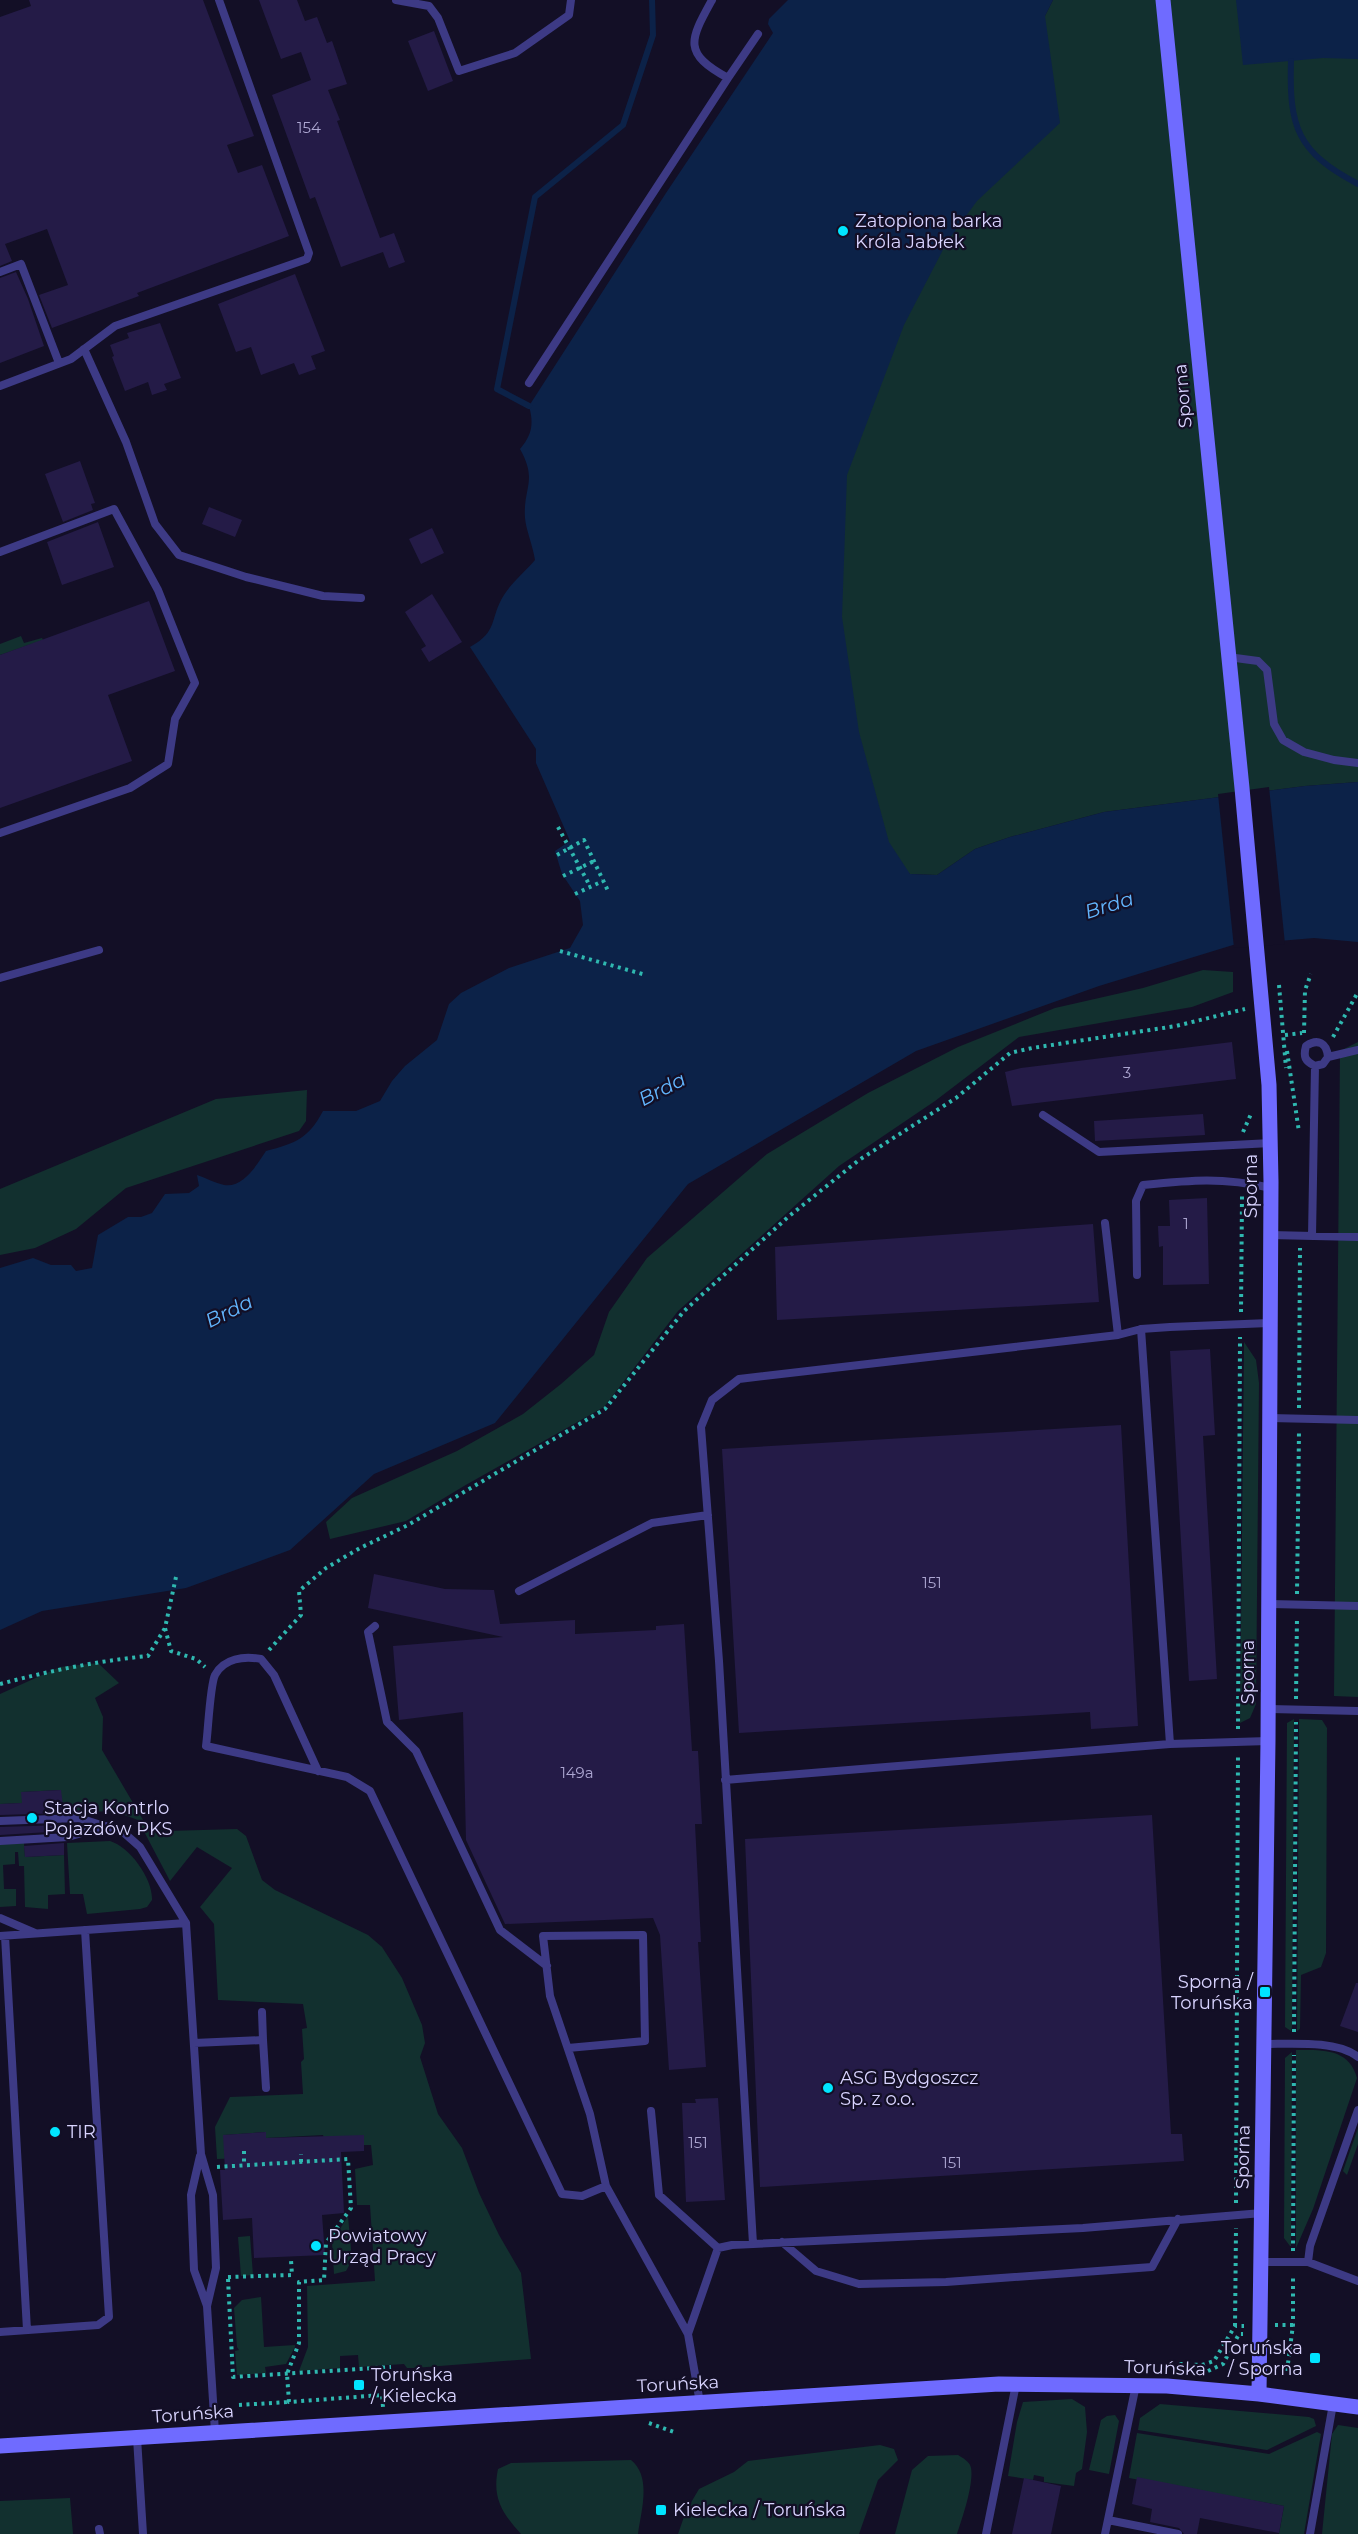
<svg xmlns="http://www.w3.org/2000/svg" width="1358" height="2534" font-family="Montserrat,sans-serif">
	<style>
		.green { fill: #12302f }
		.water { fill: #0c2248 }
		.pier { fill: #130f26 }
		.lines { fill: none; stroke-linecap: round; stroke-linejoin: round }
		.stream { stroke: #0c2248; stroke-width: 6 }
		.building { fill: #241b47 }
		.path { stroke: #2fb8b0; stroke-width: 4; stroke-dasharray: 3 4.5; stroke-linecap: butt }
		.lane { stroke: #3d3a85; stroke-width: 8 }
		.secondary { stroke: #6f6bff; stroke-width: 15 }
		.poi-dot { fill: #00e5ff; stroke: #130f26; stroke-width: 2 }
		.labels { text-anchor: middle; stroke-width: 4.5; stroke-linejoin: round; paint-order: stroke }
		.number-label { font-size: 15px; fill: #aca6d1 }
		.poi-label { font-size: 18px; fill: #d9d4ff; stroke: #130f26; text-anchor: start }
		.street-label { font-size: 18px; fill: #d9d4ff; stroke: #130f26 }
		.water-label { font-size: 20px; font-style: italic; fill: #62b6ff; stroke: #130f26 }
	</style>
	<rect width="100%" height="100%" fill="#130f26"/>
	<path class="green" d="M1053 0H1296L1358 50V782L1305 786 1104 812 1010 837 975 849 937 875 910 874 746 747 791 518Z
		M21 636 24 643 42 638 43 640 0 655V644Z
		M1203 970 1233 972V992L1192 1007 1019 1037 935 1101 839 1166 678 1311 604 1407 464 1486 406 1521 330 1539 326 1522 352 1498 457 1451 523 1414 561 1384 594 1355 609 1312 647 1258 767 1154 868 1093 958 1047 1055 1008 1143 988Z
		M1358 1042V1697L1334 1696 1340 1051Z
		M307 1090 306 1121 299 1131 126 1188 76 1229 35 1248 0 1255V1189L216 1099Z
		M1244 1342 1256 1360 1259 1383 1256 1704 1250 1718 1240 1723Z
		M98 1663 119 1683 95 1698 103 1717 102 1750 146 1825 153 1829 168 1831 237 1829 246 1836 262 1880 275 1890 368 1935 382 1947 402 1978 422 2025 425 2043 420 2057 438 2114 462 2148 479 2193 499 2235 521 2273 531 2359 414 2368H407L404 2364 359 2367 358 2355 340 2356V2368L299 2371 308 2347 307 2286 375 2281 370 2205H357L355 2169 373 2165 371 2145H364V2136L324 2138 323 2135 266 2138V2132L224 2135 241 2158 217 2159 215 2127 230 2097 303 2094 301 2062 304 2059 302 2029 307 2028 303 2004 218 2000 214 1924 200 1907 232 1868 197 1847 170 1881 138 1820 113 1811 64 1813 60 1790 22 1792V1803L0 1804V1694L60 1667Z
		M1294 1719 1292 2027 1291 2031 1285 2027 1287 1723Z
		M1299 1719 1322 1720 1327 1728 1326 1953 1321 1967 1301 1975 1300 2029 1297 2031Z
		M110 1841C130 1847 153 1879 152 1900L147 1907 140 1909 87 1914 83 1894H70L67 1843Z
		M24 1843 25 1857 64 1855 65 1894 48 1895V1909L25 1907 24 1866H19L18 1852H15V1864L3 1865 4 1889H16V1906L0 1907V1844Z
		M1296 2050C1322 2050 1349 2048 1357 2078L1313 2209 1296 2248Z
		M1292 2052 1291 2246H1290L1284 2238 1285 2058Z
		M1358 2128V2144L1347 2175 1343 2171Z
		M348 2216 352 2260 346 2271 334 2274 332 2242Z
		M250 2236 253 2275 241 2276 238 2237Z
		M261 2297 264 2347 295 2345V2347L286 2364 265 2367 266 2373 237 2375 235 2351 239 2350 237 2347 234 2308 242 2300Z
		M1072 2399 1085 2407 1087 2432 1082 2469 1076 2473 1074 2486 1044 2482V2477L1034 2475 1033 2480 1008 2476 1017 2422 1023 2402Z
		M1160 2404 1309 2417 1314 2419 1316 2426 1267 2450 1138 2430 1140 2418Z
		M1115 2415 1119 2421 1109 2474 1089 2470 1101 2420 1107 2416Z
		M1338 2425 1358 2428V2534H1322L1332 2434Z
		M1317 2432 1321 2434 1304 2534H1279L1284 2506 1129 2478 1137 2433 1269 2454Z
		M880 2445 894 2449 898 2460 878 2480 859 2534H678L686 2511 699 2489 734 2472 748 2461Z
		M958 2455C963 2458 970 2462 971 2468 974 2484 962 2519 957 2534H895L912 2470 928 2456Z
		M631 2460C652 2477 641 2511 638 2534H521C502 2513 492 2498 498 2469L511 2463Z
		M70 2498 73 2534H0V2501Z"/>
	<path class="water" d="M788 0H1053L1045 16 1060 123 977 201 947 242 904 325 847 475 842 617 859 732 889 842 910 874 937 875 975 849 1010 837 1104 812 1305 786 1358 782V942L1314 938 1233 945 1099 986 916 1051 688 1184 495 1423 374 1474 290 1550 186 1588 42 1611 0 1630V1268L33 1258 51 1265H71L76 1271 92 1268 98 1235 128 1217H141L152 1213 165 1194 189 1193 199 1186 197 1175C206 1178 215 1183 224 1185 244 1188 257 1164 266 1151 296 1143 308 1139 323 1111H356L380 1101 392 1081 405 1066 437 1040 449 1004 461 993 509 968 570 948 583 925 580 901 562 874 555 851 570 841 536 763V749L470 647C499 631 489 619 504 595 511 583 526 571 535 560 533 546 526 530 525 518 523 487 538 481 520 449 532 435 534 424 529 406L666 193 773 33 768 24 769 19Z
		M1236 0H1358V59L1323 58 1243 65Z"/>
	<path class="pier" d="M1269 787 1285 944 1234 948 1218 794Z"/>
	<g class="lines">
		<path class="stream" d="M1291 61C1289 127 1297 152 1358 184
			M529 406 497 389 535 197 623 125 653 35 652 0"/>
	</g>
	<path class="building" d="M29 0H203L254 136 227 145 238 173 262 165 289 236 137 293 139 296 52 328 39 295 68 285 47 229 5 244 12 261 0 266V17L31 6Z
		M259 0H297L305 21 317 17 327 43 332 41 347 84 328 90 340 120 337 121 380 238 394 233 405 262 389 268 383 252 341 267 315 197 310 199 272 95 311 80 301 52 281 59Z
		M434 31 453 81 428 91 408 41Z
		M16 272 28 299 44 346 0 363V278Z
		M295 274 325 351 311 356 316 369 299 375 294 363 261 375 251 347 236 352 218 304Z
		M160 323 181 378 164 384 167 390 152 395 148 382 125 391 112 357 114 356 110 345 129 338 127 333Z
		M80 461 95 503 91 504 93 510 63 522 45 474Z
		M209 507 242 520 235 537 202 524Z
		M98 522 114 567 62 585 47 542Z
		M432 528 444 553 421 564 409 539Z
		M432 594 462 642 429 662 421 649 426 646 405 612Z
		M149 601 175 671 108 695 132 761 0 808V655Z
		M1232 1042 1236 1079 1012 1106 1005 1072 1021 1068Z
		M1203 1114 1205 1135 1095 1141 1094 1121Z
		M1207 1198 1209 1284 1163 1285V1246L1159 1247 1158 1226H1170L1169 1200Z
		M1093 1224 1099 1302 777 1320 775 1247Z
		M1210 1349 1215 1435 1203 1436 1217 1679 1189 1681 1170 1351Z
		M1121 1425 1138 1726 1091 1729 1090 1712 739 1733 722 1449Z
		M374 1574 445 1589 494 1590 500 1624 575 1620V1634L656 1630V1626L684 1624 692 1751H698L702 1824H695L701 1942H698L706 2067 669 2070 660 1935 653 1918 505 1924 466 1840 463 1712 399 1720 393 1646 503 1637 368 1608Z
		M61 1790 64 1813 0 1815V1804L22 1803 21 1792Z
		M1152 1815 1171 2134H1182L1184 2161 760 2187 745 1839Z
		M64 1825 65 1831 0 1835V1827Z
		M64 1843V1855L25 1857 24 1846Z
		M1356 1983H1358V2032L1340 2026Z
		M718 2098 725 2200 686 2202 682 2103H696L695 2099Z
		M266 2132V2138L364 2135V2151L341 2152 344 2213 322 2215 325 2255 254 2258 252 2218 223 2220 220 2170H225L223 2135Z
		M1137 2477 1284 2506 1279 2533 1200 2518 1197 2534H1184L1179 2528 1150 2522 1152 2509 1132 2504Z
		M1024 2478 1061 2486 1051 2534H1012Z"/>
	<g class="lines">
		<path class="path" d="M558 827 590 886
			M557 855 584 840 609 893
			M563 876 594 861
			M575 894 603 881
			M560 951 646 975
			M1279 985 1286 1068
			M1304 1033 1305 990 1311 974
			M1285 1035 1302 1033
			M1333 1037 1358 992
			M1287 1051 1299 1132
			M1243 1132 1251 1114
			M1241 1312 1242 1196
			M1299 1408 1300 1248
			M176 1577 165 1628 171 1651 196 1659 205 1667
			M1297 1594 1299 1431
			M269 1650 301 1615 299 1591 326 1568 360 1548 408 1525 605 1409 684 1311 788 1217 859 1160 956 1098 1010 1053 1032 1048 1176 1026 1245 1009
			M0 1684C49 1671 97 1661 148 1656L165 1628
			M1296 1699 1297 1617
			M1238 1729 1240 1337
			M1294 2032 1296 1722
			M244 2151V2165
			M301 2162V2154
			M217 2167 348 2159 351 2208 326 2243 324 2280 299 2282V2343L287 2374 289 2402 382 2395 383 2407
			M1236 2203 1238 1754
			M1293 2251 1294 2055
			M228 2277 292 2275 291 2260
			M228 2279 233 2377 391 2367
			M1275 2325H1293
			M1235 2326 1236 2228
			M1208 2371 1223 2364 1239 2334H1243
			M1287 2371 1293 2325V2274
			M1181 2373V2364L1202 2365 1214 2361 1235 2326H1244
			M239 2405 289 2402
			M649 2423 677 2433"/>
		<path class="lane" d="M396 0 429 6 438 18 459 71 515 53 569 15 571 0
			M728 78 758 34
			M0 272 21 264 59 363
			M84 349 126 442 155 524 179 555 246 577 323 596 361 598
			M529 383 728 78C682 53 690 40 712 0
			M0 386 71 359 115 326 307 259 309 253 219 0
			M0 552 114 509 158 590 195 683 175 719 168 764 130 788 0 833
			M1228 657 1258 661 1267 670 1274 724 1283 740 1304 752 1334 760 1358 763
			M0 978 99 950
			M1328 1057C1327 1043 1318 1038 1306 1046 1303 1057 1305 1061 1315 1066L1323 1064 1328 1057 1358 1050
			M1043 1115 1099 1152 1271 1143
			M1105 1223 1118 1335
			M1270 1235 1358 1237
			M1312 1236 1315 1066
			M1137 1275 1136 1201 1143 1185C1192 1180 1222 1177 1271 1188
			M1141 1329 1170 1744
			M1270 1418 1358 1420
			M519 1591 652 1523 708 1515
			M1268 1604 1358 1606
			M375 1626 368 1632 387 1722 416 1751 500 1930 547 1966
			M1268 1709 1358 1711
			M318 1771 274 1675 261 1659C244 1656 224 1658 215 1675 210 1685 208 1733 206 1746L347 1777 370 1791 562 2194 582 2196 606 2186
			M725 1780 1170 1744 1268 1741
			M0 1821 79 1818 123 1832 140 1847 186 1923
			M0 1841 68 1837 106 1826
			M0 1918 35 1933
			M0 1936 186 1923 201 2154 213 2195 216 2268 207 2306
			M5 1936 27 2330
			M263 2040 266 2088
			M194 2043 263 2040 262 2012
			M1264 2044C1291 2044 1337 2040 1358 2057
			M568 2048 645 2041 643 1935 543 1936 550 1996 590 2114 606 2186 688 2334
			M651 2111 659 2195 718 2248
			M200 2156 191 2195 194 2270 207 2306 215 2432
			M782 2242 816 2271 859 2284 946 2282 1152 2267 1178 2219
			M753 2244 719 1661 701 1427 712 1400 739 1379 1118 1335 1141 1329 1170 1327 1269 1323
			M1261 2262H1308L1358 2281
			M1308 2262 1310 2246 1358 2110
			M0 2332 98 2325 109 2317 85 1930
			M700 2403 688 2334 718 2248 732 2245 1083 2228 1262 2213
			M137 2438 143 2534
			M1108 2520 1178 2534
			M99 2529 100 2534
			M986 2534 1016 2384
			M1105 2534 1136 2385
			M1310 2534 1333 2404"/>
		<path class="secondary" d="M1163 0 1242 788 1269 1085 1271 1182 1268 1741 1259 2394
			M0 2446 999 2384 1167 2386 1259 2394 1358 2407"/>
	</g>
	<g class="poi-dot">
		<circle cx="843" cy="231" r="6"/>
		<circle cx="32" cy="1818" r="6"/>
		<rect x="1259" y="1986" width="12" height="12" rx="3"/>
		<circle cx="828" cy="2088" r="6"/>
		<circle cx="55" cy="2132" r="6"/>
		<circle cx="316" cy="2246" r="6"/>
		<rect x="1309" y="2352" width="12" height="12" rx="3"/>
		<rect x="353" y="2379" width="12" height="12" rx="3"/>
		<rect x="655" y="2504" width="12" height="12" rx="3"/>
	</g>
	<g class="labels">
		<g class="number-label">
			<text x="309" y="133">154</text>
			<text x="1127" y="1078">3</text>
			<text x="1186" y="1229">1</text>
			<text x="932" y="1588">151</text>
			<text x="577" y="1778">149a</text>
			<text x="698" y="2148">151</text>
			<text x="952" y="2168">151</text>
		</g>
		<g class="poi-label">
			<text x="855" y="227">Zatopiona barka<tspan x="855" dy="21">Króla Jabłek</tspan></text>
			<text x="44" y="1814">Stacja Kontrlo<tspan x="44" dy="21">Pojazdów PKS</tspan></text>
			<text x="1253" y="1988" text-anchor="end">Sporna /<tspan x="1253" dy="21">Toruńska</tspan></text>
			<text x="840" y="2084">ASG Bydgoszcz<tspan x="840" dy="21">Sp. z o.o.</tspan></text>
			<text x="67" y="2138">TIR</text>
			<text x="328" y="2242">Powiatowy<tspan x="328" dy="21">Urząd Pracy</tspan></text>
			<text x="1303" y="2354" text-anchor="end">Toruńska<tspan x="1303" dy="21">/ Sporna</tspan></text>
			<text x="371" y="2381">Toruńska<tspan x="371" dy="21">/ Kielecka</tspan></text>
			<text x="673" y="2516">Kielecka / Toruńska</text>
		</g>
		<g class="street-label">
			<text transform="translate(1183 396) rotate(-95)" y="6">Sporna</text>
			<text transform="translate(1251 1186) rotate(-90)" y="6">Sporna</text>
			<text transform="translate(1248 1672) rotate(-90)" y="6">Sporna</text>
			<text transform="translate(1243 2157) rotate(-89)" y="6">Sporna</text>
			<text transform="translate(1165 2368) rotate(2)" y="6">Toruńska</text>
			<text transform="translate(678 2384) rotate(-3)" y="6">Toruńska</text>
			<text transform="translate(193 2414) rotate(-4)" y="6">Toruńska</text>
		</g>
		<g class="water-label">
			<text transform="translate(1109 905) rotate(-17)" y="7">Brda</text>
			<text transform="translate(662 1089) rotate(-27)" y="7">Brda</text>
			<text transform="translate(229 1311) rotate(-26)" y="7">Brda</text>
		</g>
	</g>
</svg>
